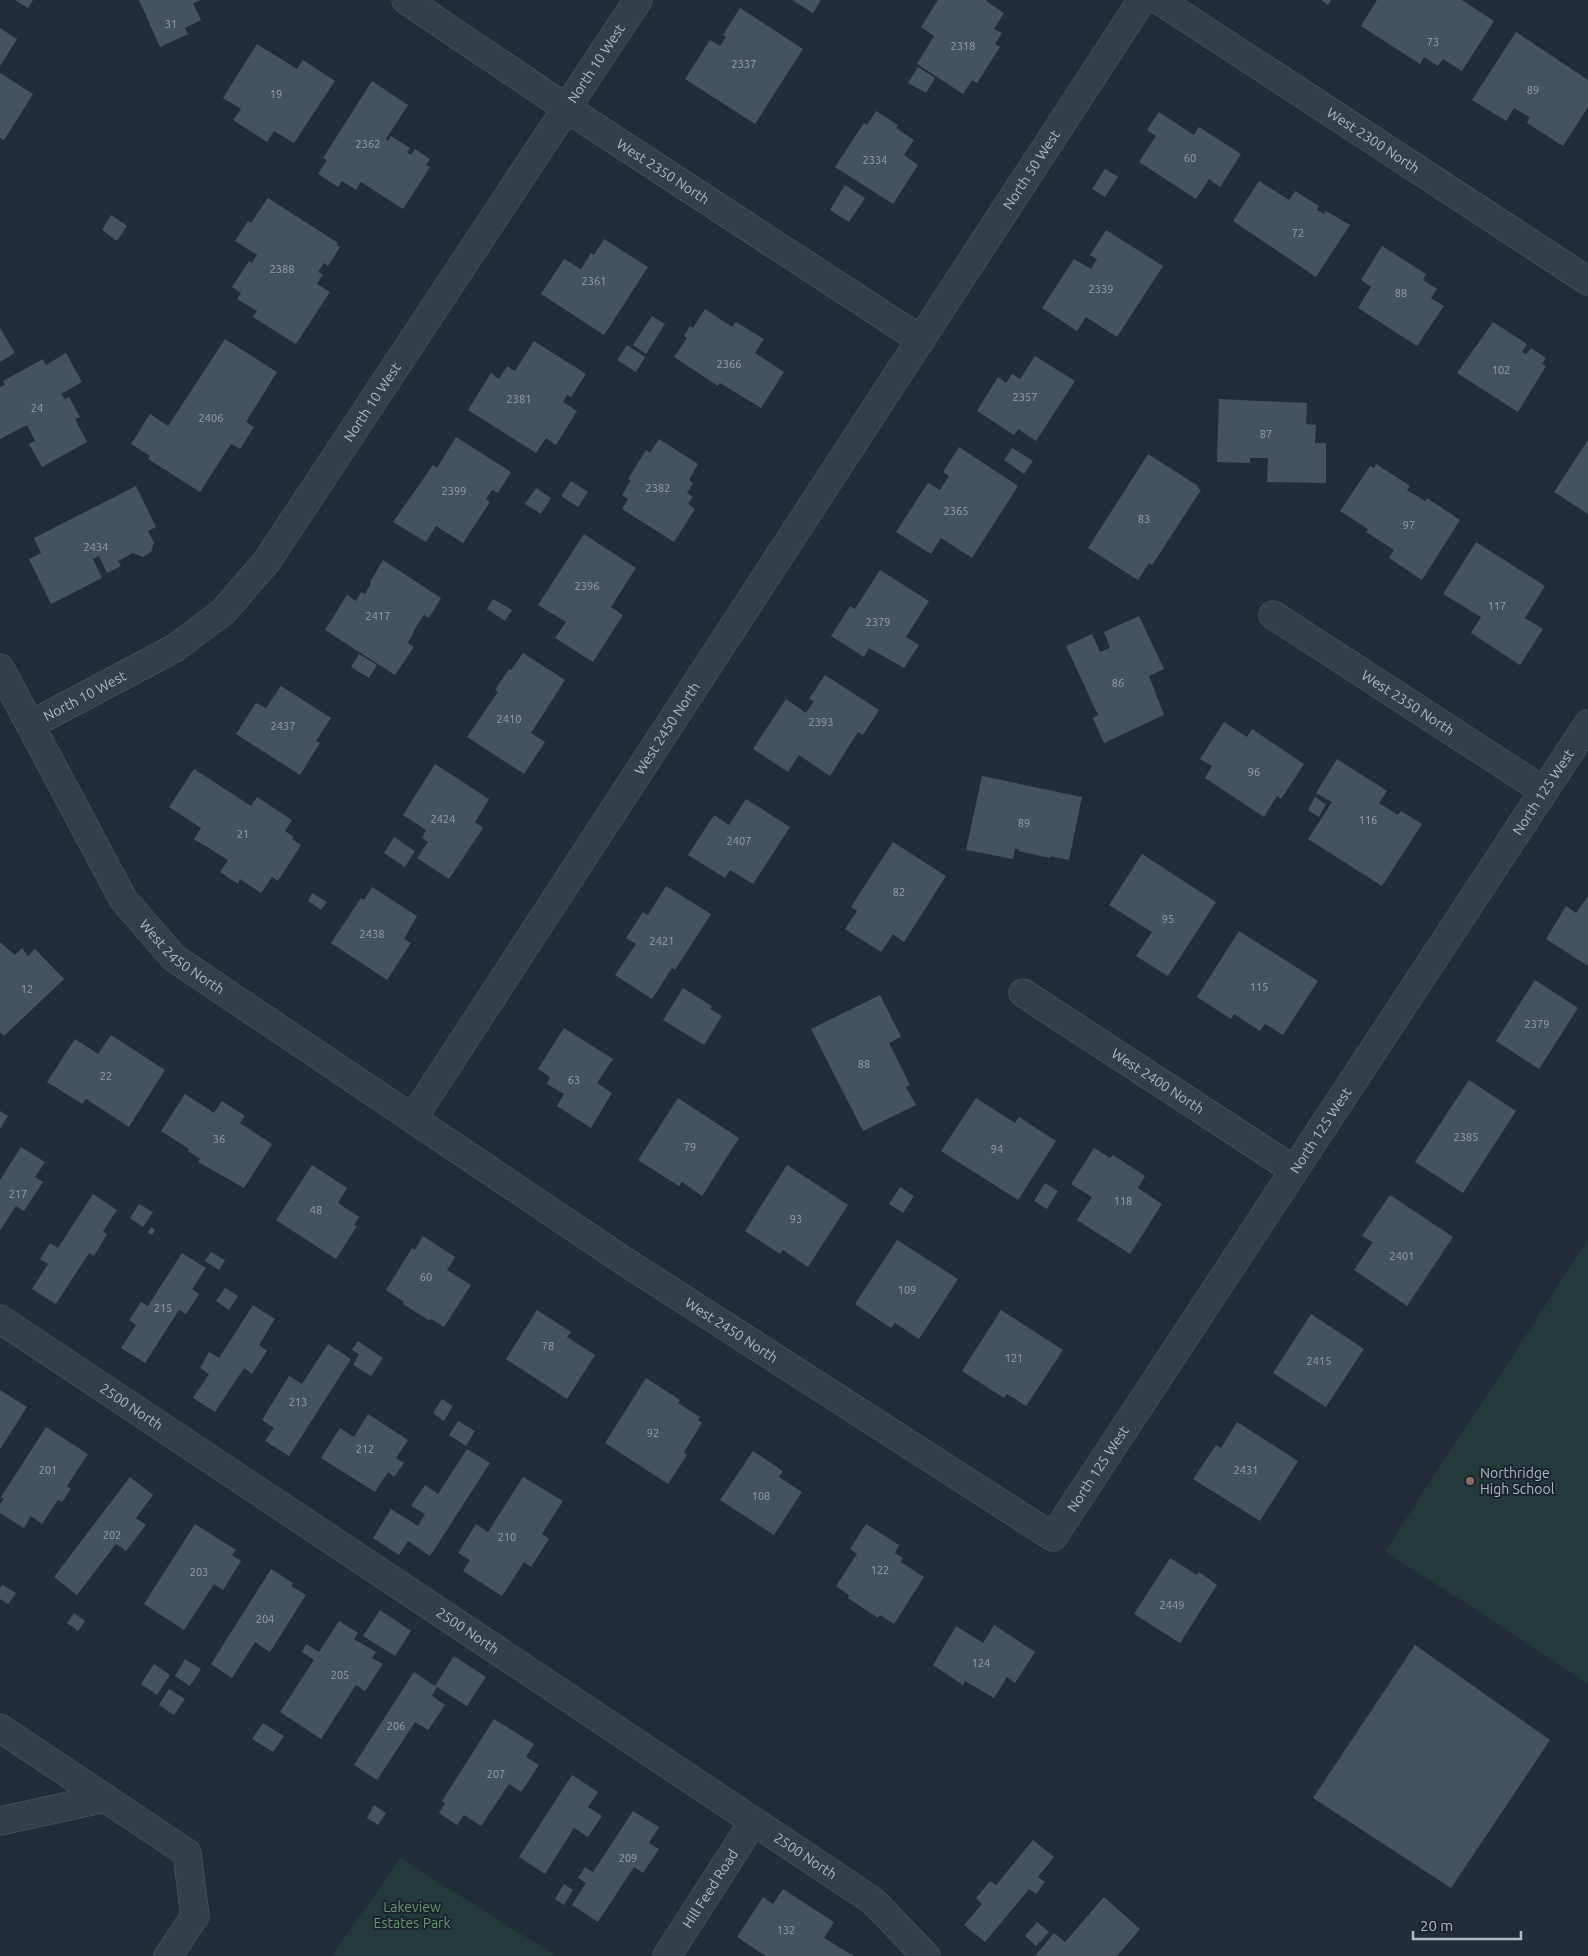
<svg xmlns="http://www.w3.org/2000/svg" width="1588" height="1956" font-family="Ubuntu,sans-serif">
	<style>
		.green { fill: #24393a }
		.building { fill: #455360 }
		.lines { fill: none; stroke-linecap: round; stroke-linejoin: round }
		.minor-casing { stroke: #535d67; stroke-width: 29 }
		.minor { stroke: #353f49; stroke-width: 28 }
		.education-dot { fill: #8d6e63; stroke: #1b242e; stroke-width: 2 }
		.labels { text-anchor: middle; stroke-width: 4; stroke-linejoin: round; paint-order: stroke }
		.number-label { font-size: 11px; fill: #95a0ac }
		.street-label { font-size: 14px; fill: #b0bac5; stroke: #1b242e }
		.poi-label { font-size: 14px; fill: #b0bac5; stroke: #1b242e; text-anchor: start }
		.park-label { font-size: 14px; fill: #68956f; stroke: #1b242e }
	</style>
	<rect width="100%" height="100%" fill="#222d39"/>
	<path class="green" d="M1588 1240V1683L1385 1551Z
		M400 1858 556 1956H332Z"/>
	<path class="building" d="M15 0H33L28 8Z
		M139 0H201L193 3 201 20 185 28 188 34 160 47Z
		M792 0H821L813 13Z
		M938 0H987L986 1 1004 13 994 29 1002 33 995 44 1000 47 977 83 972 80 963 94 917 64 934 36 921 27Z
		M1321 0H1331L1328 5Z
		M1377 0H1462L1494 21 1462 71 1443 59 1438 66 1424 57 1420 64 1361 26Z
		M740 8 803 49 755 124 685 79 710 40 720 46 726 37 723 35Z
		M0 28 17 39 0 66Z
		M1516 32 1588 80V107L1563 146 1527 123 1531 114 1529 117 1514 108 1506 121 1472 100Z
		M257 44 297 69 303 60 335 81 294 143 274 131 267 142 233 120 241 109 223 98Z
		M918 67 935 78 926 93 908 83Z
		M0 73 33 94 4 140 0 138Z
		M372 81 408 105 386 139 388 141 391 136 410 148 407 152 411 155 415 149 430 159 426 165 430 167 403 209 361 182 356 190 342 181 338 187 318 174 327 160 323 158Z
		M876 111 898 125 896 128 914 140 904 155 918 165 893 204 835 167 864 123 867 125Z
		M1159 112 1194 135 1199 127 1241 154 1220 187 1209 179 1196 199 1139 162 1156 136 1147 130Z
		M1105 169 1118 177 1105 197 1092 189Z
		M1259 181 1289 200 1295 191 1319 206 1317 210 1324 214 1326 211 1350 225 1316 277 1233 221Z
		M845 185 865 198 849 222 830 210Z
		M268 198 338 243 336 245 340 247 328 266 324 263 318 272 323 274 317 284 330 292 296 344 253 317 257 311 237 299 241 293 232 287 249 261 252 263 257 255 235 241 248 221 251 223Z
		M111 215 127 226 117 241 102 230Z
		M1106 230 1163 266 1117 337 1086 317 1077 331 1042 308 1074 259 1091 269 1097 259 1090 255Z
		M604 239 648 267 604 335 541 294 564 259 581 269 591 253 594 255Z
		M1382 246 1426 274 1423 280 1437 289 1431 298 1444 306 1417 346 1358 308 1371 287 1361 280Z
		M705 309 732 327 736 322 764 339 755 353 784 372 761 408 720 383 718 386 674 357 687 338 684 336 690 326 693 328Z
		M652 316 665 324 646 354 633 345Z
		M1493 322 1527 344 1522 352 1526 354 1531 348 1546 358 1542 364 1546 366 1518 412 1457 373Z
		M0 328 15 353 0 362Z
		M225 339 277 372 246 422 254 427 240 449 231 444 200 492 148 459 150 456 131 444 150 414 168 426Z
		M534 341 586 374 571 397 567 395 563 402 577 411 556 445 546 438 536 453 468 410 491 373 499 379 507 366 515 371Z
		M627 345 645 357 636 372 617 360Z
		M66 353 82 382 61 394 65 399 69 397 80 417 75 419 87 442 42 467 29 444 35 441 27 425 0 439V387L5 385 3 381 43 359 46 365Z
		M1035 356 1075 381 1036 441 1018 429 1014 435 977 411 998 377 1006 383 1012 374 1020 379Z
		M1219 399 1307 403 1306 424 1316 425 1315 443H1326V483L1267 482 1268 458H1250V463L1217 462Z
		M456 437 511 472 498 493 492 490 486 499 490 502 463 543 436 526 426 542 393 522 433 465 437 468Z
		M659 439 698 464 689 480 693 483 687 493 693 497 688 504 695 509 674 542 622 509 628 499 622 495 631 480 628 479 646 450 650 453Z
		M1588 440V514L1554 492Z
		M959 447 1018 486 972 558 941 538 931 554 896 532 928 483 940 490 949 476 943 472Z
		M1012 448 1033 461 1024 474 1004 460Z
		M1148 454 1198 486 1197 487 1201 490 1152 565 1149 563 1138 580 1088 548Z
		M1376 464 1410 486 1407 490 1425 501 1427 498 1460 520 1422 580 1389 558 1394 550 1366 532 1368 529 1340 511 1370 466 1374 468Z
		M571 481 588 492 578 507 561 496Z
		M136 486 156 527 148 531 154 543 151 552 143 557 133 553 118 561 121 566 107 573 99 556 93 559 102 578 51 604 29 559 41 553 34 538Z
		M536 488 551 498 541 514 525 504Z
		M584 534 636 568 611 607 623 615 593 662 555 638 566 622 538 605Z
		M1476 542 1545 586 1525 618 1543 629 1520 665 1471 633 1481 617 1443 594Z
		M383 560 441 598 429 618 424 615 416 627 408 643 414 647 395 675 325 630 347 595 356 601 361 592 365 594 371 583 370 582Z
		M880 570 929 601 906 637 919 645 904 668 869 648 864 657 831 636 850 606 855 609Z
		M493 599 512 610 505 621 487 609Z
		M1139 616 1164 669 1149 676 1164 715 1104 743 1093 718 1098 715 1066 646 1092 634 1100 652 1110 648 1104 632Z
		M523 653 565 680 531 733 545 742 524 774 467 737 498 692 495 690 509 669 511 670Z
		M359 654 377 665 369 678 351 667Z
		M825 675 879 710 863 735 858 732 830 776 799 755 788 772 753 749 786 699 806 713 814 701 809 699Z
		M281 686 331 718 316 741 320 743 300 775 236 734 256 703 266 708Z
		M1224 722 1247 737 1252 729 1304 764 1281 799 1277 796 1264 817 1205 778 1212 766 1200 759Z
		M1337 759 1387 791 1379 803 1398 815 1401 811 1422 824 1382 886 1308 839 1332 802 1316 793Z
		M435 764 489 799 475 822 483 828 449 879 417 858 428 842 422 838 426 830 403 815Z
		M194 769 251 806 257 797 292 820 285 831 294 837 292 839 301 845 278 881 272 877 261 893 240 879 238 884 220 872 228 860 194 839 201 828 169 807Z
		M982 776 1082 797 1069 860 1050 856V858L1018 851 1019 849H1015L1013 859 966 850Z
		M1315 797 1326 804 1319 817 1308 810Z
		M746 799 790 827 753 884 730 870 725 878 688 855 714 815 729 825Z
		M394 837 415 851 405 867 384 853Z
		M893 842 946 876 904 942 893 934 881 952 845 929 857 911 851 907Z
		M1142 854 1216 902 1168 976 1136 956 1152 932 1109 905Z
		M666 886 711 914 675 970 672 968 652 999 615 975 636 944 626 938 643 912 648 915Z
		M372 887 417 916 404 939 411 943 387 980 331 943 361 898 364 900Z
		M312 893 327 902 321 910 308 901Z
		M1588 896V966L1546 939 1566 906 1576 913Z
		M1239 931 1318 981 1283 1035 1265 1024 1260 1031 1234 1014 1231 1019 1197 997Z
		M0 942 15 955 22 948 28 956 35 949 64 979 4 1036 0 1032Z
		M1535 980 1578 1008 1539 1069 1496 1041Z
		M683 988 712 1006 710 1009 722 1016 704 1045 663 1020Z
		M880 995 901 1037 889 1043 910 1085 906 1087 916 1105 863 1131 811 1029Z
		M564 1028 613 1059 597 1083 612 1093 591 1128 557 1106 564 1094 547 1084 550 1077 538 1069Z
		M111 1035 165 1070 129 1127 86 1099 82 1104 47 1082 75 1039 98 1054Z
		M1469 1080 1516 1111 1463 1193 1415 1162Z
		M185 1094 214 1113 222 1101 245 1116 240 1123 272 1144 244 1188 198 1162 200 1159 188 1151 189 1149 161 1131Z
		M678 1098 739 1138 702 1196 682 1182 679 1186 638 1160Z
		M976 1098 1015 1123 1019 1117 1056 1141 1018 1200 941 1151Z
		M0 1111 8 1116 0 1129Z
		M21 1147 45 1162 35 1177 43 1182 24 1211 16 1206 0 1231V1180Z
		M1094 1148 1110 1158 1113 1155 1145 1176 1138 1188 1162 1204 1130 1254 1077 1220 1092 1197 1071 1184Z
		M312 1165 347 1188 338 1203 359 1217 354 1225 357 1226 336 1259 276 1220Z
		M787 1165 848 1205 808 1267 783 1250 780 1254 745 1231Z
		M1045 1183 1058 1191 1047 1209 1034 1201Z
		M900 1187 914 1196 903 1213 889 1204Z
		M93 1194 117 1210 103 1231 107 1234 94 1256 89 1253 56 1304 32 1289 48 1264 40 1259 50 1243 58 1248Z
		M1390 1195 1453 1237 1407 1306 1354 1270 1373 1242 1362 1236Z
		M139 1204 153 1212 143 1227 130 1218Z
		M151 1227 155 1230 152 1235 148 1232Z
		M423 1236 455 1257 447 1270 471 1285 444 1327 431 1319 430 1321 403 1304 404 1302 386 1290 412 1248 415 1250Z
		M897 1240 958 1279 919 1339 895 1323 891 1328 855 1304Z
		M211 1252 225 1260 219 1270 205 1261Z
		M182 1253 206 1268 192 1289 199 1294 186 1314 179 1310 145 1363 121 1348 136 1325 129 1320 141 1302 148 1306Z
		M225 1288 238 1296 229 1310 216 1301Z
		M253 1305 275 1319 259 1345 267 1351 252 1374 244 1368 215 1412 193 1398 209 1374 200 1368 209 1352 219 1358Z
		M537 1310 571 1332 567 1337 595 1355 567 1399 506 1359Z
		M1001 1310 1063 1350 1026 1406 1007 1394 1004 1398 962 1371Z
		M1311 1314 1364 1349 1326 1407 1273 1373Z
		M358 1341 383 1358 371 1376 353 1365 359 1354 352 1350Z
		M328 1344 351 1359 289 1456 265 1441 274 1428 262 1420 289 1376 302 1384Z
		M646 1378 680 1400 678 1403 700 1417 698 1420 702 1423 684 1452 687 1455 668 1484 605 1443Z
		M0 1390 27 1407 0 1449Z
		M442 1399 453 1406 444 1421 433 1413Z
		M368 1414 408 1440 396 1458 404 1463 394 1477 388 1472 375 1492 321 1458 340 1428 354 1437Z
		M458 1421 475 1431 466 1446 449 1435Z
		M1237 1422 1298 1461 1260 1521 1193 1479 1216 1445 1221 1448Z
		M46 1427 88 1454 67 1486 71 1489 62 1502 58 1500 42 1524 31 1516 24 1528 0 1513V1504L4 1499 1 1497Z
		M467 1449 490 1463 430 1556 408 1541 399 1555 373 1538 391 1509 418 1526 425 1514 411 1506 425 1485 438 1494Z
		M753 1451 783 1471 779 1477 802 1492 774 1535 720 1500Z
		M130 1477 153 1495 136 1518 146 1525 126 1551 116 1544 77 1595 54 1577Z
		M523 1477 563 1501 542 1534 549 1539 531 1567 524 1562 502 1596 463 1571 470 1560 458 1553 476 1524 488 1532Z
		M195 1524 236 1550 232 1555 241 1561 223 1590 214 1584 184 1630 144 1604Z
		M866 1524 899 1545 895 1553 903 1558 901 1562 924 1577 894 1624 880 1615 878 1618 848 1598 849 1595 836 1586 857 1554 850 1549Z
		M1170 1558 1197 1575 1199 1572 1217 1585 1180 1643 1134 1614Z
		M271 1569 293 1583 291 1586 306 1595 270 1652 255 1642 232 1678 211 1664Z
		M2 1585 16 1593 8 1604 0 1599V1588Z
		M380 1610 411 1631 395 1656 363 1636Z
		M74 1613 85 1621 78 1631 67 1623Z
		M339 1621 358 1633 354 1639 376 1652 372 1658 383 1664 365 1691 356 1685 321 1739 280 1712 314 1660 302 1652 306 1644 319 1652Z
		M994 1625 1035 1652 1015 1683 1007 1677 994 1698 965 1681 963 1685 933 1665 956 1626 983 1643Z
		M1415 1645 1550 1740 1451 1888 1313 1798Z
		M454 1656 486 1677 467 1706 437 1687 432 1696 445 1705 428 1730 415 1722 377 1780 354 1765 414 1672 435 1686Z
		M185 1659 201 1669 190 1686 175 1676Z
		M154 1664 170 1675 157 1695 141 1684Z
		M169 1689 185 1699 174 1715 159 1705Z
		M494 1719 534 1744 526 1757 539 1765 521 1792 509 1784 481 1826 464 1815 457 1825 439 1813 445 1803 442 1801Z
		M263 1723 284 1736 273 1752 252 1739Z
		M572 1775 598 1792 588 1807 602 1816 588 1837 574 1828 545 1874 519 1857Z
		M374 1805 386 1813 378 1825 367 1818Z
		M633 1811 659 1827 649 1843 659 1849 643 1873 634 1867 598 1922 572 1905 586 1883 578 1878 585 1867 593 1872Z
		M1033 1840 1054 1857 1038 1877 1045 1882 1036 1894 1029 1889 985 1942 964 1925 982 1904 976 1898 990 1881 996 1885Z
		M564 1884 573 1890 564 1905 555 1899Z
		M783 1889 834 1922 824 1938 854 1956H766L737 1937 763 1897 773 1904Z
		M1104 1897 1140 1929 1117 1956H1035L1054 1933 1065 1942Z
		M1037 1922 1049 1932 1036 1946 1025 1936Z"/>
	<g class="lines">
		<g class="minor-casing">
			<g id="minor">
				<path id="s1" d="M406 0 566 108 921 340"/>
				<path id="s2" d="M1159 0 1588 281"/>
				<path id="s3" d="M1273 615 1544 791"/>
				<path id="s4" d="M0 668 123 899 174 958 624 1261 1053 1537 1588 724"/>
				<path id="s5" d="M30 725 175 648 223 612 267 561 638 0"/>
				<path id="s6" d="M1023 993 1294 1170"/>
				<path id="s7" d="M413 1118 1142 0"/>
				<path id="s8" d="M0 1319 873 1901 926 1956"/>
				<path d="M0 1728 187 1853 195 1916 168 1956"/>
				<path d="M0 1821 105 1798"/>
				<path id="s9" d="M667 1956 753 1822"/>
			</g>
		</g>
		<use href="#minor" class="minor"/>
	</g>
	<circle class="education-dot" cx="1470" cy="1481" r="5"/>
	<g class="labels">
		<g class="number-label">
			<text x="171" y="28">31</text>
			<text x="1433" y="46">73</text>
			<text x="963" y="50">2318</text>
			<text x="744" y="68">2337</text>
			<text x="1533" y="94">89</text>
			<text x="276" y="98">19</text>
			<text x="368" y="148">2362</text>
			<text x="1190" y="162">60</text>
			<text x="875" y="164">2334</text>
			<text x="1298" y="237">72</text>
			<text x="282" y="273">2388</text>
			<text x="594" y="285">2361</text>
			<text x="1101" y="293">2339</text>
			<text x="1401" y="297">88</text>
			<text x="729" y="368">2366</text>
			<text x="1501" y="374">102</text>
			<text x="1025" y="401">2357</text>
			<text x="519" y="403">2381</text>
			<text x="37" y="412">24</text>
			<text x="211" y="422">2406</text>
			<text x="1266" y="438">87</text>
			<text x="658" y="492">2382</text>
			<text x="454" y="495">2399</text>
			<text x="956" y="515">2365</text>
			<text x="1144" y="523">83</text>
			<text x="1409" y="529">97</text>
			<text x="96" y="551">2434</text>
			<text x="587" y="590">2396</text>
			<text x="1497" y="610">117</text>
			<text x="378" y="620">2417</text>
			<text x="878" y="626">2379</text>
			<text x="1118" y="687">86</text>
			<text x="509" y="723">2410</text>
			<text x="821" y="726">2393</text>
			<text x="283" y="730">2437</text>
			<text x="1254" y="776">96</text>
			<text x="443" y="823">2424</text>
			<text x="1368" y="824">116</text>
			<text x="1024" y="827">89</text>
			<text x="243" y="838">21</text>
			<text x="739" y="845">2407</text>
			<text x="899" y="896">82</text>
			<text x="1168" y="923">95</text>
			<text x="372" y="938">2438</text>
			<text x="662" y="945">2421</text>
			<text x="1259" y="991">115</text>
			<text x="27" y="993">12</text>
			<text x="1537" y="1028">2379</text>
			<text x="864" y="1068">88</text>
			<text x="106" y="1080">22</text>
			<text x="574" y="1084">63</text>
			<text x="1466" y="1141">2385</text>
			<text x="219" y="1143">36</text>
			<text x="690" y="1151">79</text>
			<text x="997" y="1153">94</text>
			<text x="18" y="1198">217</text>
			<text x="1123" y="1205">118</text>
			<text x="316" y="1214">48</text>
			<text x="796" y="1223">93</text>
			<text x="1402" y="1260">2401</text>
			<text x="426" y="1281">60</text>
			<text x="907" y="1294">109</text>
			<text x="163" y="1312">215</text>
			<text x="548" y="1350">78</text>
			<text x="1014" y="1362">121</text>
			<text x="1319" y="1365">2415</text>
			<text x="298" y="1406">213</text>
			<text x="653" y="1437">92</text>
			<text x="365" y="1453">212</text>
			<text x="48" y="1474">201</text>
			<text x="1246" y="1474">2431</text>
			<text x="761" y="1500">108</text>
			<text x="112" y="1539">202</text>
			<text x="507" y="1541">210</text>
			<text x="880" y="1574">122</text>
			<text x="199" y="1576">203</text>
			<text x="1172" y="1609">2449</text>
			<text x="265" y="1623">204</text>
			<text x="981" y="1667">124</text>
			<text x="340" y="1679">205</text>
			<text x="396" y="1730">206</text>
			<text x="496" y="1778">207</text>
			<text x="628" y="1862">209</text>
			<text x="786" y="1934">132</text>
		</g>
		<g class="street-label">
			<text dy="5" stroke="none"><textPath href="#s5" startOffset="888">North 10 West</textPath></text>
			<text dy="5" stroke="none"><textPath href="#s2" startOffset="256">West 2300 North</textPath></text>
			<text dy="5" stroke="none"><textPath href="#s7" startOffset="1132">North 50 West</textPath></text>
			<text dy="5" stroke="none"><textPath href="#s1" startOffset="309">West 2350 North</textPath></text>
			<text dy="5" stroke="none"><textPath href="#s5" startOffset="482">North 10 West</textPath></text>
			<text dy="5" stroke="none"><textPath href="#s5" startOffset="62">North 10 West</textPath></text>
			<text dy="5" stroke="none"><textPath href="#s3" startOffset="161">West 2350 North</textPath></text>
			<text dy="5" stroke="none"><textPath href="#s7" startOffset="465">West 2450 North</textPath></text>
			<text dy="5" stroke="none"><textPath href="#s4" startOffset="2284">North 125 West</textPath></text>
			<text dy="5" stroke="none"><textPath href="#s4" startOffset="345">West 2450 North</textPath></text>
			<text dy="5" stroke="none"><textPath href="#s6" startOffset="161">West 2400 North</textPath></text>
			<text dy="5" stroke="none"><textPath href="#s4" startOffset="1879">North 125 West</textPath></text>
			<text dy="5" stroke="none"><textPath href="#s4" startOffset="1010">West 2450 North</textPath></text>
			<text dy="5" stroke="none"><textPath href="#s8" startOffset="158">2500 North</textPath></text>
			<text dy="5" stroke="none"><textPath href="#s4" startOffset="1474">North 125 West</textPath></text>
			<text dy="5" stroke="none"><textPath href="#s8" startOffset="562">2500 North</textPath></text>
			<text dy="5" stroke="none"><textPath href="#s8" startOffset="968">2500 North</textPath></text>
			<text dy="5" stroke="none"><textPath href="#s9" startOffset="80">Hill Feed Road</textPath></text>
		</g>
		<g class="poi-label">
			<text x="1480" y="1478">Northridge<tspan x="1480" dy="16">High School</tspan></text>
		</g>
		<g class="park-label">
			<text x="412" y="1912">Lakeview<tspan x="412" dy="16">Estates Park</tspan></text>
		</g>
	</g>
	<path d="M1413 1931v8h108v-8" fill="none" stroke="#b0bac5" stroke-width="2.5"/>
	<text x="1420" y="1931" font-size="15" fill="#b0bac5" stroke="#1b242e" stroke-width="4" paint-order="stroke">20 m</text>
</svg>
